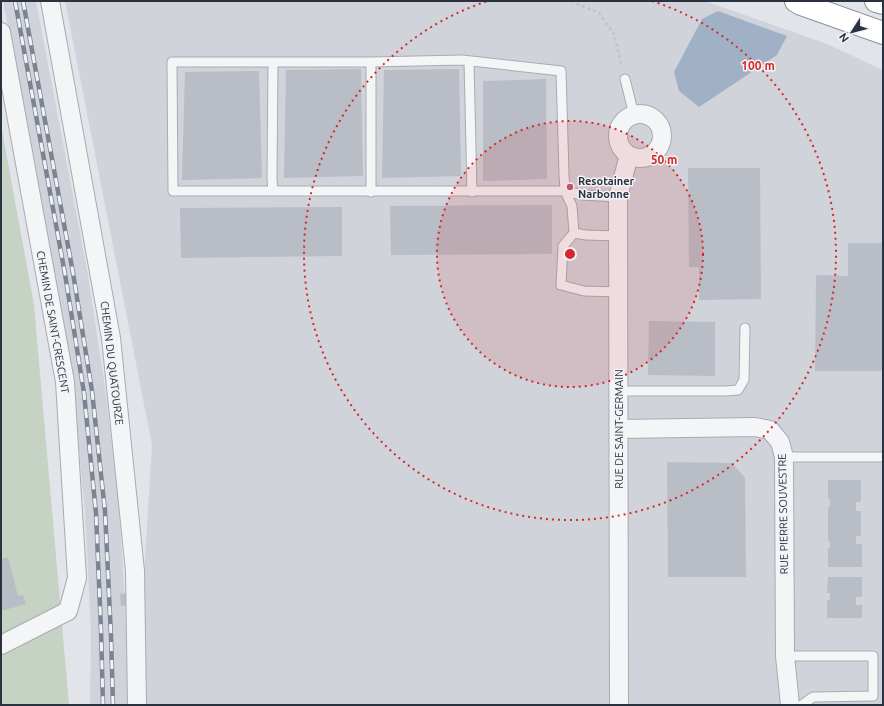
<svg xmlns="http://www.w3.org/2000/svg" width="884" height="706" font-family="Ubuntu,sans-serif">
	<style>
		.built { fill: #d0d3da }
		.green { fill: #c6d2c3 }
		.water { fill: #a0b1c5 }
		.building { fill: #b9bdc5 }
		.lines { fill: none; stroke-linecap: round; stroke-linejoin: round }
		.service-casing { stroke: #a7abb3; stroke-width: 11 }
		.minor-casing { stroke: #a7abb3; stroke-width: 20 }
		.motorway-casing { stroke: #8a919e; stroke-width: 24 }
		.path { stroke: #c0c2c7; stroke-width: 2.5; stroke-dasharray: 3 3; stroke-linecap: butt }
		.service { stroke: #f4f5f7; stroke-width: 9 }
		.minor { stroke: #f4f5f7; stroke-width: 18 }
		.motorway { stroke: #fff; stroke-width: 22 }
		.rail-casing { stroke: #7c8391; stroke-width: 4.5 }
		.rail { stroke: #f1f3f6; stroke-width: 3; stroke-dasharray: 9; stroke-linecap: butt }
		.ring { fill: none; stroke: #d62828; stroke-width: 2; stroke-dasharray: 2 4 }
		.poi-dot { fill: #c3515f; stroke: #f1f3f6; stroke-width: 1.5 }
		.labels { text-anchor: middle; stroke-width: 3; stroke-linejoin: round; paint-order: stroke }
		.poi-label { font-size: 11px; font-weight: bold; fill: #2b323f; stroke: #f1f3f6; text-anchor: start }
		.street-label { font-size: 11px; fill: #2b323f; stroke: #f1f3f6 }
		.centre { fill: #d62828; stroke: #f1f3f6; stroke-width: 2 }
		.ring-label { font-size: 12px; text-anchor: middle; font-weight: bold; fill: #d62828; stroke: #f1f3f6; stroke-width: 3; stroke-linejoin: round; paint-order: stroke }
	</style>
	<rect width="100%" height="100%" fill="#e1e4e9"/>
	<path class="built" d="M3 1H36L87 269 105 387 119 507 127 632 129 705H90L91 631 85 512 74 395 30 135Z
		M65 1H705L827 44 883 70V705H136L152 445Z"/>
	<path class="green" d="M1 125 34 305 69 705H1Z"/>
	<path class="water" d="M718 11 787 36 777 55 699 107 679 91 674 72 702 19Z"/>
	<path class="building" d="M361 69 363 176 284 178 286 70Z
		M459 69 461 176 382 178 384 70Z
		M259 71 262 178 182 180 185 72Z
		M546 79 547 179 483 181V81Z
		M688 168H760L761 299 699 300V267H689Z
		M552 205V254L391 255 390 206Z
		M342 207V256L181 258 180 208Z
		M848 243H883V371H815L816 275 848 276Z
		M649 321 715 322V376L648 375Z
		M667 462 732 463 745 478 746 577H668Z
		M828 480H861V502H856V511H861V536H856V544H862V567H828V548H830V541H828V507H830V499H828Z
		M8 557 18 596 23 595 26 604 1 611V559Z
		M828 577H862V597H856V605H862V618H827V600H830V593H827Z
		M128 593 129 605 121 606 120 594Z"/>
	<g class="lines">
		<g class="service-casing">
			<path id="service" d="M469 61 472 192
				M273 62 272 179 273 191
				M625 79 634 115
				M371 192V62
				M618 197 582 195 565 191 564 174 561 71 462 60 371 62H172L173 191H565L572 206 574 233 586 235 618 236
				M574 233 563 246 561 285 584 291 619 292
				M619 391H725L738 390 744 380 745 328
				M784 457H883
				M785 656H873V696L813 697 802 705"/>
		</g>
		<g class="minor-casing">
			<path id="minor" d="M50 1 111 338 135 571 137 705
				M1 32 65 382 77 578 68 611 1 645
				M618 136a22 22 0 1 1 44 0a22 22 0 1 1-44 0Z
				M619 429 755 427 770 430 780 442 784 457 785 656 790 705
				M619 705 618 197 629 155"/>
		</g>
		<g class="motorway-casing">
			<path id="motorway" d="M796 1 801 4 883 33
				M876 1 883 3"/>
		</g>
		<path class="path" d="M571 1 599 13 614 34 622 67"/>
		<use href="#service" class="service"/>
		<use href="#minor" class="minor"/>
		<use href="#motorway" class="motorway"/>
		<g class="rail-casing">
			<path id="rail" d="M15 1 65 274 84 393 96 513 101 630 103 705
				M23 1 73 273 92 391 105 511 111 636 113 705"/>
		</g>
		<use href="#rail" class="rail"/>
	</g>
	<circle cx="570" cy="254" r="133" fill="#d62828" fill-opacity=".12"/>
	<g class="ring">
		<circle cx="570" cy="254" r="133"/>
		<path d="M652 1A266 266 0 1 1 488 1"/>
	</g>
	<circle class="poi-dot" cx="570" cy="187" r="4"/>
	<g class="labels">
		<g class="poi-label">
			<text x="578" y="185">Resotainer<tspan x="578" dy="13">Narbonne</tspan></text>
		</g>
		<g class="street-label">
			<text transform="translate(53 322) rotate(80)" y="4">CHEMIN DE SAINT-CRESCENT</text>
			<text transform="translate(112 363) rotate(83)" y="4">CHEMIN DU QUATOURZE</text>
			<text transform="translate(619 429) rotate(-90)" y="4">RUE DE SAINT-GERMAIN</text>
			<text transform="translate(783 514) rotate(-91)" y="4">RUE PIERRE SOUVESTRE</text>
		</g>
	</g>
	<circle cx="570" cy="254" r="6" class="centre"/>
	<g class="ring-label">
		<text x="758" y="70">100 m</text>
		<text x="664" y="164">50 m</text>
	</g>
	<rect width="884" height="706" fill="none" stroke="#2b323f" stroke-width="4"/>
	<g transform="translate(852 32) rotate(234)" stroke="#f1f3f6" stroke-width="3" paint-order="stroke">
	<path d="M0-3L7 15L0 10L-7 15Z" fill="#2b323f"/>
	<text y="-6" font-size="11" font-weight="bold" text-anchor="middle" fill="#2b323f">N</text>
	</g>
</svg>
